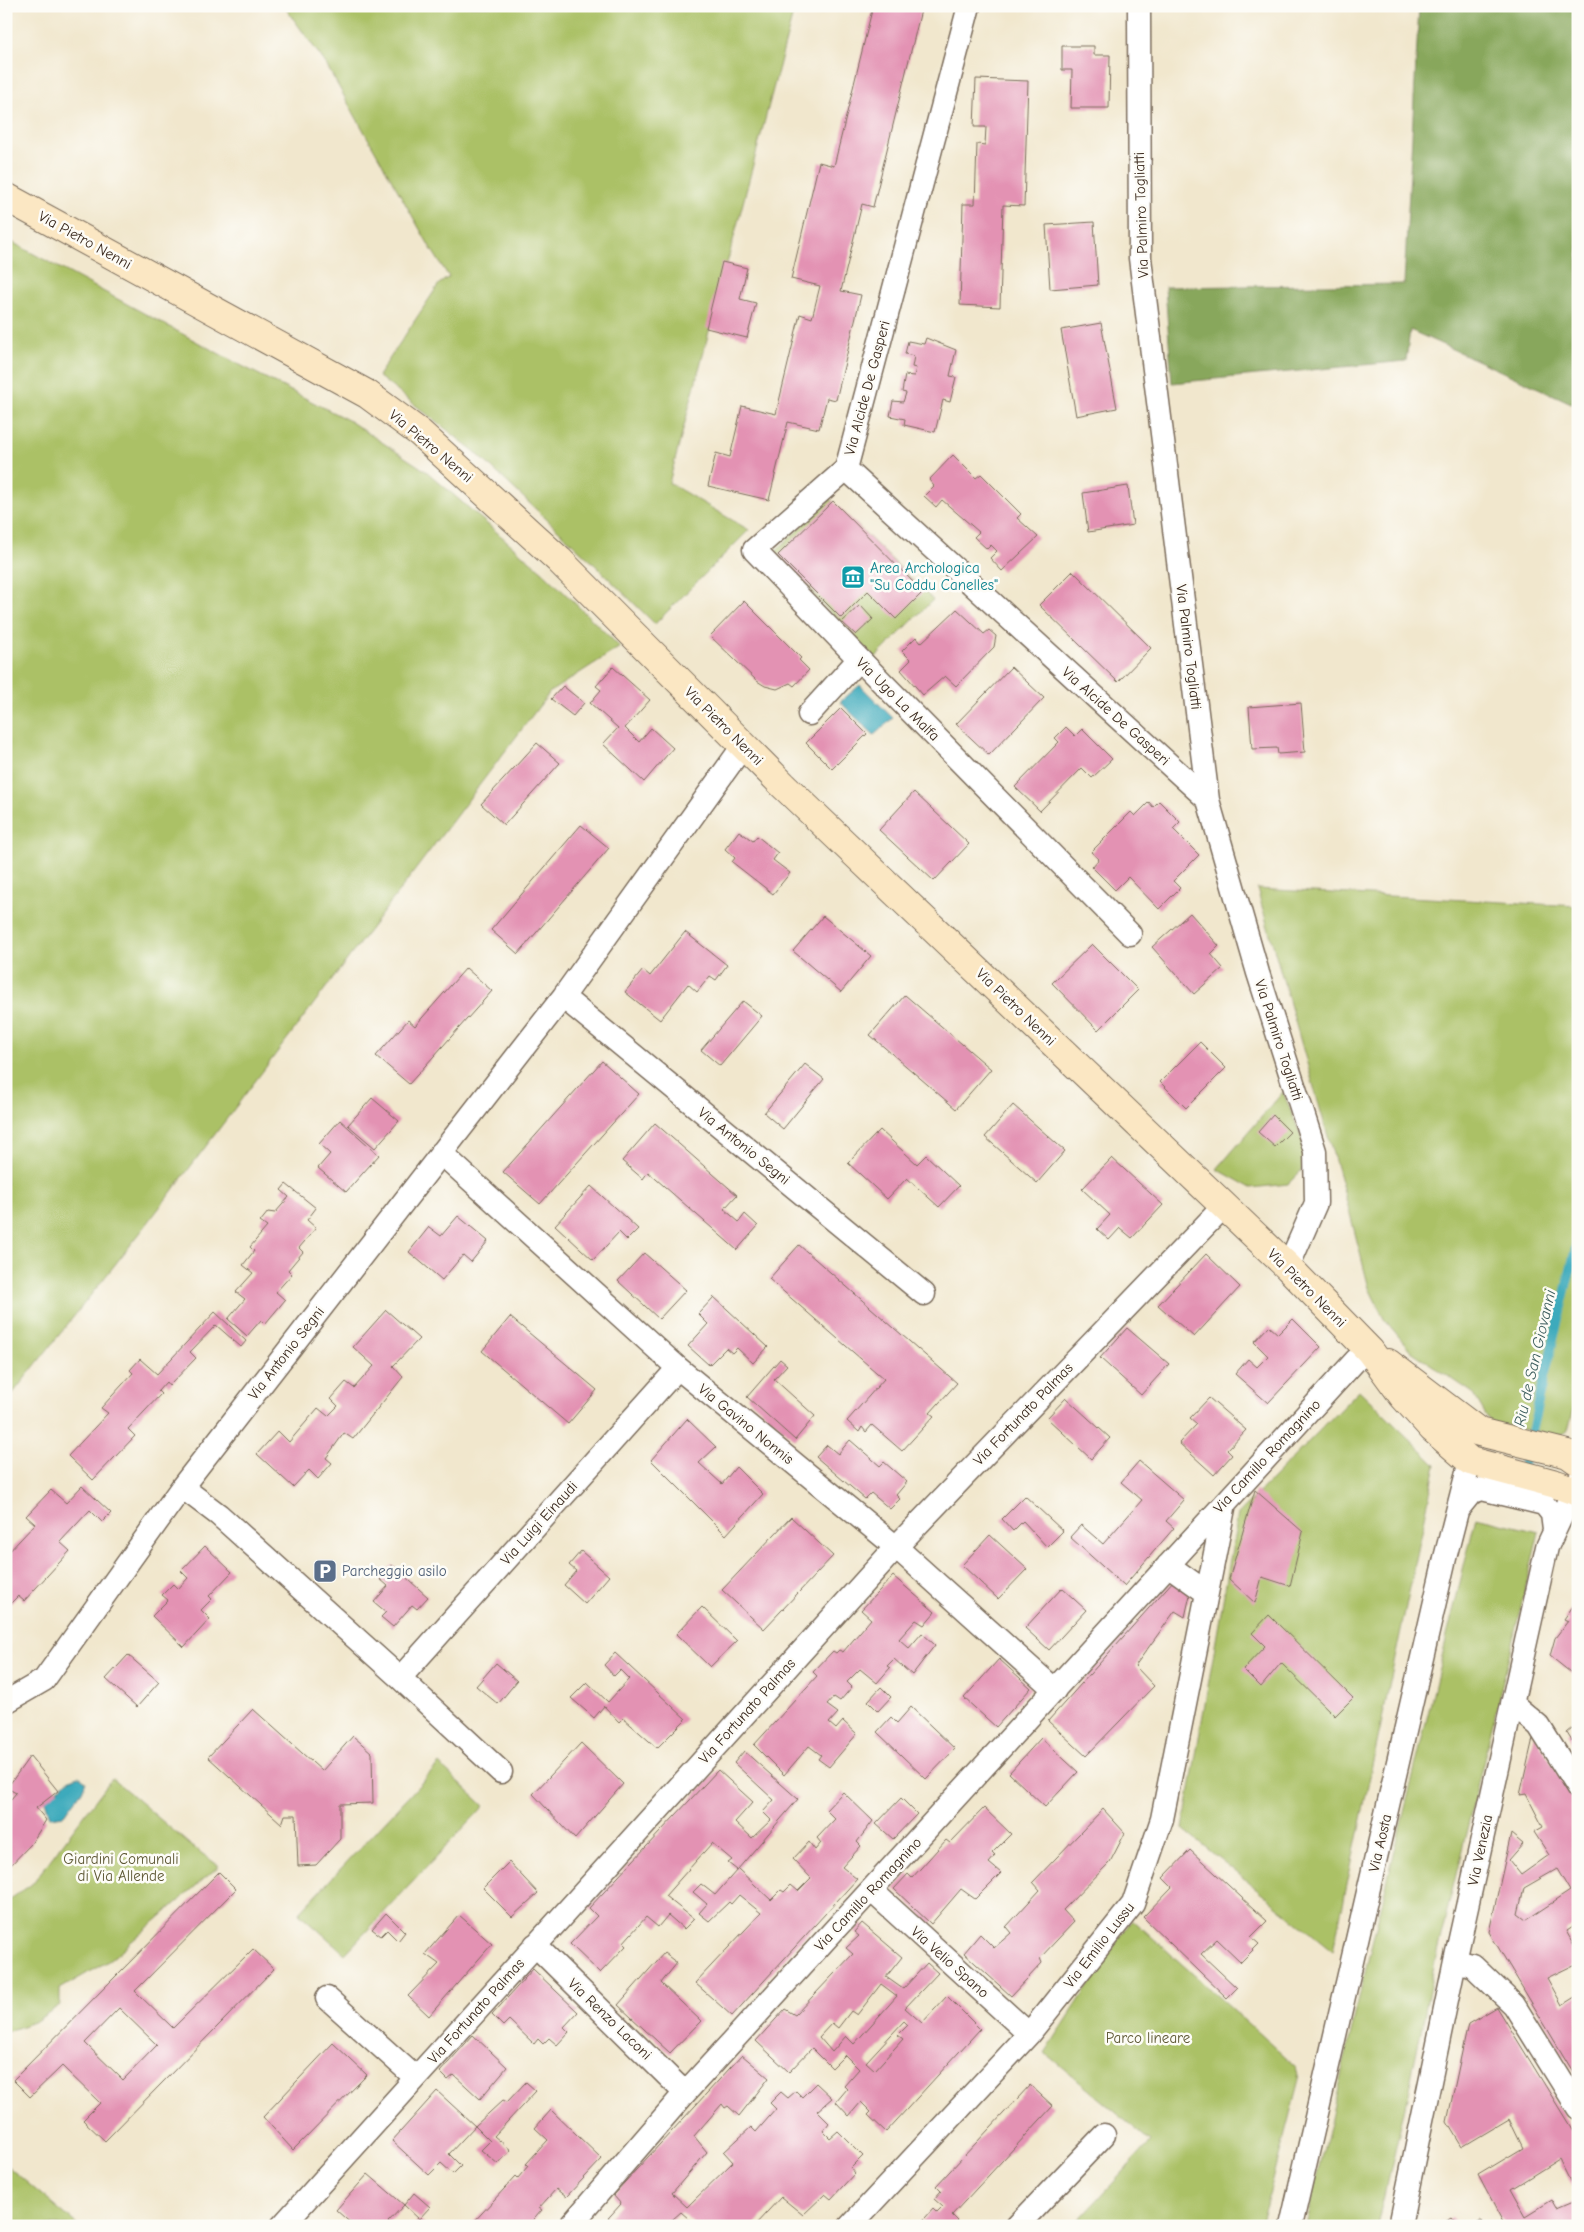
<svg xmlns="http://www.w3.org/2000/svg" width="1584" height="2232" font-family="'Comic Neue',sans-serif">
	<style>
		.green { fill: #abc166; stroke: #737642 }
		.forest { fill: #88a75b; stroke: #62683c }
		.water { fill: #3daabc; stroke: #3c6a6d }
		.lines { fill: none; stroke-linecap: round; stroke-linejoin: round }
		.stream { stroke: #3daabc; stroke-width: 9 }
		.building { fill: #e392b3; fill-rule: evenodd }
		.street-casing { stroke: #7b6c5b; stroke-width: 25 }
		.secondary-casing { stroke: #7b6c5b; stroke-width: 30 }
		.street { stroke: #fff; stroke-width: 22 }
		.secondary { stroke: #fbe7c3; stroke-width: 28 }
		.labels { text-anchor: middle; stroke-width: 5; stroke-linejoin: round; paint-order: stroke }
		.street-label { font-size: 15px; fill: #3b2a1e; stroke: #fdfcf7 }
		.culture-label { font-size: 15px; fill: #0d838f; stroke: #fdfcf7; text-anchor: start }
		.service-label { font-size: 15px; fill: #4e5e75; stroke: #fdfcf7; text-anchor: start }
		.park-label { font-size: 15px; fill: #5d5734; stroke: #fdfcf7 }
		.water-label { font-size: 16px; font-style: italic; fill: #3c5d5d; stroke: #fdfcf7 }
	</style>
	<rect width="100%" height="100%" fill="#fdfcf7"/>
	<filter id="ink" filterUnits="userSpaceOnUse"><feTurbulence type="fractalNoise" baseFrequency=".02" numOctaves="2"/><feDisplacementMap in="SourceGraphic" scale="10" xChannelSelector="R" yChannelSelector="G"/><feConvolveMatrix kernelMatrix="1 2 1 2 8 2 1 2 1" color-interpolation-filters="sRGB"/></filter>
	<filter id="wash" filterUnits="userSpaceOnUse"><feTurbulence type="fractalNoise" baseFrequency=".0096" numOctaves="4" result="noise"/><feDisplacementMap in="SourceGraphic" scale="20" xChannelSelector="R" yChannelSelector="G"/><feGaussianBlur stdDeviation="1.12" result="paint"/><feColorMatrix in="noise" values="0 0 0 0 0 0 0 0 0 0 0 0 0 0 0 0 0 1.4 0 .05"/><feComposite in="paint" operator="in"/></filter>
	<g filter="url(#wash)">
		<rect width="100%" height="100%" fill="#f1e7cd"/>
		<path class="green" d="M284 6H795L669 483 749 530 655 624 592 562 474 451 378 376 439 284 449 277 430 247 324 61Z
			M6 239 242 366 348 420 426 471 545 574 620 647 550 692 144 1228 6 1402Z
			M830 499 933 600 875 658 773 554Z
			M1257 889 1578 906V1393L1568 1430 1558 1437 1490 1422 1473 1393 1411 1351 1384 1319 1369 1288 1348 1206Z
			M1283 1092 1305 1146V1167L1288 1184 1251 1188 1217 1169Z
			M1359 1390 1436 1465 1333 1951 1183 1829 1238 1514Z
			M1476 1517 1539 1532 1436 1957 1409 2089 1378 2226H1306L1361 1989Z
			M439 1764 484 1806 345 1954 299 1913Z
			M112 1778 189 1844 219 1866 110 1960 60 1989V2005L36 2021 6 2032V1902L32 1884Z
			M1132 1919 1296 2067 1299 2079 1261 2226H1073L1151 2142 1045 2053Z
			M6 2165 79 2226H6Z"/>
		<path class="forest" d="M1419 6H1578V406L1410 330 1406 361 1172 383 1165 287 1404 284Z"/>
		<path class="water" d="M860 685 893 718 874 735 840 702Z
			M79 1776 86 1781 82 1791 64 1815 50 1817 45 1800C60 1790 63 1780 79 1776Z"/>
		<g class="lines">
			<path class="stream" d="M1522 1471 1578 1238"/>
		</g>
		<g id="blocks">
			<path class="building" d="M873 6H922L873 207 862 204 841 291 861 295 836 400 827 398 819 429 788 422 769 500 708 486 716 453 730 457 742 406 776 414 800 314 812 318 820 286 791 279 819 162 834 166Z
				M1062 46H1094V55H1110L1109 108H1071L1072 70H1062Z
				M976 79 1028 81 1024 206 1003 205 1000 307 960 305 963 204H975L977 144 985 145 986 127H974Z
				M1094 222 1098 285 1050 289 1046 225Z
				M722 262 747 268 740 299 756 303 747 338 706 328Z
				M1101 323 1117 408 1076 416 1061 330Z
				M926 338 956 350 950 376 956 377 950 402 943 400 935 432 904 425 905 419 890 416 893 401 903 402 906 393 902 392 905 375 914 376 916 368 912 367 914 356 905 354 908 341 924 344Z
				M953 455 976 478 981 474 1021 514 1017 518 1038 537 1002 571 990 558 997 551 991 545 987 549 974 537 979 532 942 500 936 507 924 496 934 486 929 480Z
				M1128 486 1133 525 1088 532 1083 493Z
				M833 501 923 592 896 619 868 591 841 618 778 555Z
				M1073 571 1151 648 1118 682 1039 605Z
				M744 601 801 658 799 660 809 670 794 686 790 683 777 689 765 686 757 681 710 636Z
				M860 605 873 619 856 635 842 622Z
				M957 609 984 634 989 630 996 636 994 647 956 686 945 676 923 695 901 670 911 660 902 651 916 637 921 643Z
				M613 667 650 700 625 728 639 742 651 728 673 748 644 782 603 744 618 728 590 703 601 690 596 686Z
				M1011 667 1044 698 989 755 956 724Z
				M563 686 584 703 573 716 551 699Z
				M1301 703 1305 752 1278 754 1277 748 1252 749 1249 707Z
				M841 708 867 734 832 769 806 743Z
				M1066 727 1075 736 1082 729 1112 759 1092 778 1082 768 1040 811 1015 787 1059 742 1055 738Z
				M537 743 560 763 504 825 481 804Z
				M914 792 969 844 934 881 879 830Z
				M1159 801 1180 822 1173 829 1199 855 1173 881 1180 888 1159 909 1128 877 1115 890 1092 867 1099 859 1091 852 1131 812 1135 816 1149 802 1153 807Z
				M581 825 609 848 518 954 491 930Z
				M739 831 753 841 757 836 778 853 773 860 790 873 773 894 732 862 735 858 725 849Z
				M1190 913 1219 946 1211 954 1223 968 1194 994 1152 947Z
				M823 916 871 956 841 992 793 951Z
				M685 932 727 965 716 980 710 976 697 992 688 984 660 1020 625 992 643 970 650 976Z
				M1092 944 1138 990 1098 1030 1052 983Z
				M466 968 492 991 409 1084 376 1056 408 1020 415 1026Z
				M905 995 991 1069 956 1109 870 1035Z
				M743 1001 762 1016 720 1066 701 1050Z
				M1200 1042 1226 1068 1186 1108 1160 1082Z
				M602 1061 639 1094 540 1204 503 1172Z
				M805 1064 824 1079 783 1129 764 1113Z
				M372 1098 399 1121 375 1148 348 1125Z
				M1013 1105 1065 1151 1037 1183 985 1137Z
				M1273 1115 1290 1132 1275 1147 1258 1132Z
				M340 1120 379 1155 346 1192 318 1168 330 1154 319 1144Z
				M655 1123 737 1195 724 1209 739 1222 745 1214 758 1226 737 1250 648 1172 643 1179 622 1161Z
				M880 1130 917 1164 926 1155 959 1186 939 1207 907 1178 887 1199 848 1163Z
				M1112 1158 1163 1205 1132 1238 1120 1228 1109 1240 1097 1229 1110 1215 1082 1189Z
				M286 1184 316 1208 307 1220 316 1228 299 1248 303 1252 288 1270 292 1274 276 1292 285 1300 265 1324 261 1320 247 1336 228 1319 245 1299 236 1292 253 1273 243 1265 254 1251 250 1247 267 1227 260 1222 268 1212 275 1213 289 1197 281 1190Z
				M591 1186 638 1229 627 1240 619 1232 593 1260 555 1225Z
				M458 1216 488 1241 471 1262 463 1255 442 1280 409 1252 429 1227 441 1236Z
				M799 1245 957 1383 930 1413 934 1416 902 1451 872 1425 866 1432 862 1427 859 1432 847 1421 884 1379 769 1279Z
				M644 1253 686 1290 659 1319 618 1281Z
				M1206 1254 1240 1287 1194 1337 1158 1305Z
				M714 1297 768 1347 753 1363 737 1348 732 1353 726 1348 709 1365 688 1346 708 1324 698 1314Z
				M386 1310 419 1339 393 1366 403 1377 353 1439 344 1433 326 1458 332 1463 318 1479 309 1470 293 1487 257 1454 278 1431 289 1442 318 1408 328 1416 338 1406 331 1399 346 1382 354 1388 374 1366 353 1347Z
				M215 1312 246 1341 241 1347 216 1325 190 1352 196 1358 169 1386 166 1382 158 1391 161 1394 128 1429 135 1436 93 1480 68 1456 108 1413 101 1408 133 1373 130 1370 140 1359 157 1374Z
				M510 1317 597 1390 568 1424 482 1351Z
				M1293 1319 1321 1347 1268 1403 1235 1374 1248 1359 1257 1367 1268 1356 1254 1342 1269 1326 1278 1334Z
				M1127 1328 1169 1364 1141 1395 1100 1358Z
				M780 1359 787 1365 774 1379 815 1416 795 1440 747 1397Z
				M1066 1398 1110 1438 1091 1459 1047 1418Z
				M1209 1398 1246 1430 1227 1450 1232 1455 1214 1475 1179 1443 1197 1424 1190 1418Z
				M687 1419 716 1447 699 1463 722 1484 736 1467 763 1494 726 1535 651 1460Z
				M850 1440 880 1466 884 1462 907 1482 896 1495 900 1499 890 1509 871 1493 865 1499 816 1457 827 1445 838 1454Z
				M1139 1461 1184 1500 1166 1521 1174 1528 1124 1586 1070 1537 1081 1525 1103 1544 1142 1500 1121 1482Z
				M82 1486 111 1513 102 1522 90 1510 60 1542 70 1551 24 1601 18 1596 6 1608V1555L35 1524 26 1516 51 1490 66 1503Z
				M1255 1490 1303 1532 1290 1586 1262 1577 1255 1603 1229 1579Z
				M1025 1496 1063 1531 1047 1547 1023 1521 1013 1531 1002 1519Z
				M791 1517 833 1556 764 1629 722 1590Z
				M990 1535 1027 1569 998 1599 962 1565Z
				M205 1546 232 1572 209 1596 212 1599 201 1610 210 1619 184 1647 152 1616 168 1600 162 1595 173 1584 178 1589 188 1578 181 1571Z
				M581 1551 609 1576 585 1604 564 1585 576 1571 569 1565Z
				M392 1565 428 1597 417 1609 412 1605 393 1627 381 1617 386 1612 374 1602 388 1586 380 1579Z
				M893 1576 935 1612 924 1625 916 1620 899 1639 909 1648 922 1633 935 1645 912 1675 894 1659 887 1666 890 1668 877 1683 860 1669 847 1682 852 1687 840 1701 834 1697 827 1705 838 1713 829 1723 836 1729 843 1721 857 1734 829 1767 818 1759 821 1755 809 1746 784 1775 754 1745 817 1676 813 1672 833 1651 836 1653 839 1650 843 1652 871 1619 861 1610Z
				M1174 1580 1190 1595 1185 1617 1175 1611 1135 1666 1154 1686 1086 1756 1048 1721Z
				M1062 1588 1086 1610 1049 1650 1025 1628Z
				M1578 1599V1672L1575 1676 1550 1656 1555 1638 1568 1621 1564 1619Z
				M702 1607 737 1641 710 1667 676 1634Z
				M1269 1615 1353 1698 1335 1716 1281 1663 1261 1687 1243 1669 1265 1646 1252 1633Z
				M615 1653 686 1719 657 1748 623 1718 619 1722 604 1706 594 1718 571 1698 587 1682 608 1702 629 1679 620 1670 614 1676 604 1665Z
				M128 1655 159 1682 137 1707 106 1679Z
				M999 1659 1031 1688 996 1727 964 1698Z
				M496 1663 517 1681 498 1704 476 1686Z
				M881 1687 891 1697 878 1711 868 1701Z
				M911 1707 955 1749 926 1779 877 1732 891 1717 897 1723Z
				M253 1709 322 1771 353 1736 372 1753 373 1803 340 1804V1839L316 1865 298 1866 296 1815H285L282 1824 208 1757Z
				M1578 1724V1751L1567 1733Z
				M1534 1734 1578 1806V1923L1566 1931 1575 1947 1578 1945V1963L1547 1978 1562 2005 1578 1995V2080L1489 1932 1511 1834 1523 1844 1509 1860 1521 1875 1549 1855 1534 1832 1543 1827 1526 1794 1520 1795ZM1557 1869 1570 1891 1526 1920 1518 1914 1524 1888Z
				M1041 1738 1078 1772 1045 1807 1009 1773Z
				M581 1743 623 1784 575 1839 533 1794Z
				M744 1751 798 1799 738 1869 771 1900 781 1890 784 1892 791 1885 798 1891 811 1878 793 1859 809 1842 815 1850 821 1843 817 1838 835 1819 826 1810 843 1792 873 1821 857 1842 861 1846 842 1867 857 1879 732 2016 695 1983 761 1913 739 1895 731 1904 729 1902 709 1921 699 1913 707 1904 693 1892 701 1884 715 1895 737 1870 728 1863 732 1860 712 1843 665 1896 694 1919 684 1929 668 1915 658 1927 646 1917 623 1943 626 1946 600 1973 570 1944 597 1916 589 1908 718 1770 753 1802 735 1822 752 1838 771 1820 763 1812 774 1800 734 1763Z
				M30 1756 58 1791 36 1808 46 1820 31 1844 6 1870V1805L16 1793 7 1788Z
				M901 1798 917 1814 893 1839 876 1824Z
				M984 1808 1011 1834 992 1853 995 1856 989 1863 1001 1873 975 1899 961 1889 931 1924 894 1889 908 1874 912 1878 946 1840 950 1843Z
				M1103 1809 1125 1833 1110 1862 1063 1910 1074 1922 1040 1958 1042 1963 1011 1996 964 1953 980 1934 994 1948 1011 1933 1006 1927 1040 1890 1033 1882Z
				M1190 1850 1267 1921 1251 1937 1259 1944 1241 1962 1217 1939 1201 1954 1237 1988 1227 1998 1143 1917 1172 1887 1163 1878Z
				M509 1862 538 1893 512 1917 483 1888Z
				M219 1872 236 1889 135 1991 173 2028 253 1949 274 1969 105 2141 83 2120 100 2103 62 2066 30 2097 13 2080ZM119 2008 157 2045 123 2080 85 2043Z
				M386 1913 405 1932 398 1941 387 1930 381 1936 372 1929Z
				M459 1915 492 1944 429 2016 408 1996 439 1964 425 1954Z
				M862 1923 902 1957 886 1977 903 1989 927 1963 938 1973 905 2008 922 2023 947 1996 980 2029 886 2132 868 2115 871 2112 861 2102 849 2116 836 2102 847 2089 844 2086 859 2069 845 2055 832 2068 812 2048 789 2072 756 2041 785 2009 795 2015 853 1954 846 1948 859 1936 854 1932ZM881 1984 897 1996 854 2044 846 2036 832 2052 819 2037 832 2023 838 2028 851 2011 857 2015ZM904 2021 908 2025 898 2035 903 2039 875 2070 866 2062Z
				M664 1953 677 1963 661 1983 701 2021 670 2053 618 2005Z
				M533 1969 578 2012 564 2027 569 2032 557 2045 549 2038 543 2044 538 2039 534 2044 509 2020 503 2026 492 2015Z
				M1497 2007 1578 2139V2197L1559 2159 1511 2189 1526 2216 1552 2200 1557 2209 1578 2200V2226H1505L1478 2175 1523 2148 1509 2119 1462 2147 1447 2122 1468 2024Z
				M473 2035 507 2067 480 2099 454 2075 448 2080 440 2072Z
				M333 2043 367 2075 293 2150 263 2117Z
				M742 2055 769 2078 739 2116 728 2106 725 2108 722 2104 694 2136 707 2152 672 2193 687 2207 733 2162 724 2152 751 2127 756 2132 776 2109 770 2103 781 2092 788 2098 796 2091 802 2097 816 2083 832 2098 817 2111 829 2123 823 2131 830 2138 838 2131 863 2156 851 2168 855 2173 831 2199 825 2194 803 2215 781 2197 754 2226H697L681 2212 665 2226H601L621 2204 613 2195Z
				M526 2082 536 2091 494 2136 511 2150 498 2164 481 2150 490 2141 475 2126 503 2100 507 2102Z
				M1030 2085 1053 2106 952 2215 958 2221 954 2226H918L933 2209 937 2213 943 2207 934 2199 941 2191 936 2186Z
				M437 2091 475 2126 449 2154 461 2166 453 2174 441 2163 429 2175 392 2141Z
				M551 2110 602 2159 566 2197 556 2189 539 2208 542 2210 528 2226H470L516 2176 518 2178 528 2166 526 2164 548 2140 535 2128Z
				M368 2174 404 2205 388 2222 391 2226H354L336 2210Z
				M414 2193 430 2207 419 2219 404 2205Z
				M1452 2217 1459 2226H1439Z
				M419 2219 427 2226H413Z
				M1481 2221 1484 2226H1473Z"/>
		</g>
	</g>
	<g filter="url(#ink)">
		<use href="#blocks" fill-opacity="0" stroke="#7b6c5b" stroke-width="1"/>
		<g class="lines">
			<g class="street-casing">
				<path id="street" d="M969 6 846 469 1208 800
					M1139 6 1140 258 1208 800 1258 973 1315 1151 1316 1203 1288 1267
					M846 469 754 550 859 659 1130 934
					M809 714 859 659
					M563 997 924 1294
					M441 1153 678 1368 896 1547 1055 1690
					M182 1487 219 1515 400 1678 501 1772
					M1458 1509 1471 1493 1482 1489 1544 1504 1552 1514 1554 1530
					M1168 1565 1207 1593
					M400 1678 678 1368
					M6 1702 44 1680 182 1487 563 997 743 746
					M1512 1703 1539 1726 1578 1788
					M871 1890 1029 2034
					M535 1945 685 2093
					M1455 1961 1472 1965 1514 2005 1578 2108
					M327 1998 416 2078
					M282 2226 896 1547 1224 1206
					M570 2226 685 2093 1356 1360 1370 1351
					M850 2226 1029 2034 1133 1904 1162 1819 1225 1503
					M1017 2226 1104 2135
					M1291 2226 1445 1558 1470 1461
					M1400 2226 1455 1961 1547 1547 1578 1481"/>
			</g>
			<g class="secondary-casing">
				<path id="secondary" d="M6 197 367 394 420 433 559 560 783 785 1288 1267 1370 1351 1403 1396 1433 1429 1470 1461 1556 1484 1578 1492
					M1388 1363 1479 1432 1568 1454 1578 1461"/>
			</g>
			<use href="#street" class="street"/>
			<use href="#secondary" class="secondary"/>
		</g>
	</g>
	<defs>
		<g id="museum-square" transform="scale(1.25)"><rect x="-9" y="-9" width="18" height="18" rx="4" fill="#0f9aa8" stroke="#fdfcf7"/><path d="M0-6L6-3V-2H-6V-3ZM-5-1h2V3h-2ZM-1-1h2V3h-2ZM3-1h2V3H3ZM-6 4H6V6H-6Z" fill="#fff"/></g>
		<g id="parking-square" transform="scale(1.25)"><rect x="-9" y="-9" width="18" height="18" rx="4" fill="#5c6f8a" stroke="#fdfcf7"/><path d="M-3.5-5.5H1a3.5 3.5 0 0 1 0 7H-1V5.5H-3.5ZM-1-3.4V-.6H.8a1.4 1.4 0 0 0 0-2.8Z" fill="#fff"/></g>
	</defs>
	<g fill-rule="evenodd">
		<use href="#museum-square" x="853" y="577"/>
		<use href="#parking-square" x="325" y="1571"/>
	</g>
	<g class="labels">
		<g class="street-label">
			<text transform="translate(1141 215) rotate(-92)" y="5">Via Palmiro Togliatti</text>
			<text transform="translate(85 240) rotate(29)" y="5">Via Pietro Nenni</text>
			<text transform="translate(867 388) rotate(-75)" y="5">Via Alcide De Gasperi</text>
			<text transform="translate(431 446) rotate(40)" y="5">Via Pietro Nenni</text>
			<text transform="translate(1189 647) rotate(83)" y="5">Via Palmiro Togliatti</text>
			<text transform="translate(898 699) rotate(45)" y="5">Via Ugo La Malfa</text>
			<text transform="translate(1116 716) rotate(42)" y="5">Via Alcide De Gasperi</text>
			<text transform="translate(724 726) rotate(45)" y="5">Via Pietro Nenni</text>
			<text transform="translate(1016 1007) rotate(44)" y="5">Via Pietro Nenni</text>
			<text transform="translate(1279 1040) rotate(72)" y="5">Via Palmiro Togliatti</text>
			<text transform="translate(744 1146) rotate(39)" y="5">Via Antonio Segni</text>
			<text transform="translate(1307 1288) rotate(45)" y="5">Via Pietro Nenni</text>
			<text transform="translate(286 1353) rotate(-52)" y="5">Via Antonio Segni</text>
			<text transform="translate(1023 1414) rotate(-46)" y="5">Via Fortunato Palmas</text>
			<text transform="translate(746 1424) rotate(39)" y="5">Via Gavino Nonnis</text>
			<text transform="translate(1267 1456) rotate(-47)" y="5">Via Camillo Romagnino</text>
			<text transform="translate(539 1523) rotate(-48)" y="5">Via Luigi Einaudi</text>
			<text transform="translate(747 1711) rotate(-48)" y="5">Via Fortunato Palmas</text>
			<text transform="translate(1380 1843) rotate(-77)" y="5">Via Aosta</text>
			<text transform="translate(1480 1850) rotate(-78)" y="5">Via Venezia</text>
			<text transform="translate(868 1894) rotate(-47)" y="5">Via Camillo Romagnino</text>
			<text transform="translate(1099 1945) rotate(-52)" y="5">Via Emilio Lussu</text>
			<text transform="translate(950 1962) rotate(42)" y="5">Via Velio Spano</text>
			<text transform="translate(476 2011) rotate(-48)" y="5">Via Fortunato Palmas</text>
			<text transform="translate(610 2019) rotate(44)" y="5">Via Renzo Laconi</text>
		</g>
		<g class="culture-label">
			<text x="870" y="573">Area Archologica<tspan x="870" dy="17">"Su Coddu Canelles"</tspan></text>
		</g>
		<g class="service-label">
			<text x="342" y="1576">Parcheggio asilo</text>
		</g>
		<g class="park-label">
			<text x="121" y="1864">Giardini Comunali<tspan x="121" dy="17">di Via Allende</tspan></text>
			<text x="1148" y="2043">Parco lineare</text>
		</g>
		<g class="water-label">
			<text transform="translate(1534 1358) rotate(-77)" y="6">Riu de San Giovanni</text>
		</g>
	</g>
	<rect width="1584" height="2232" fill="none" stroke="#fdfcf7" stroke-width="25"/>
</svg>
